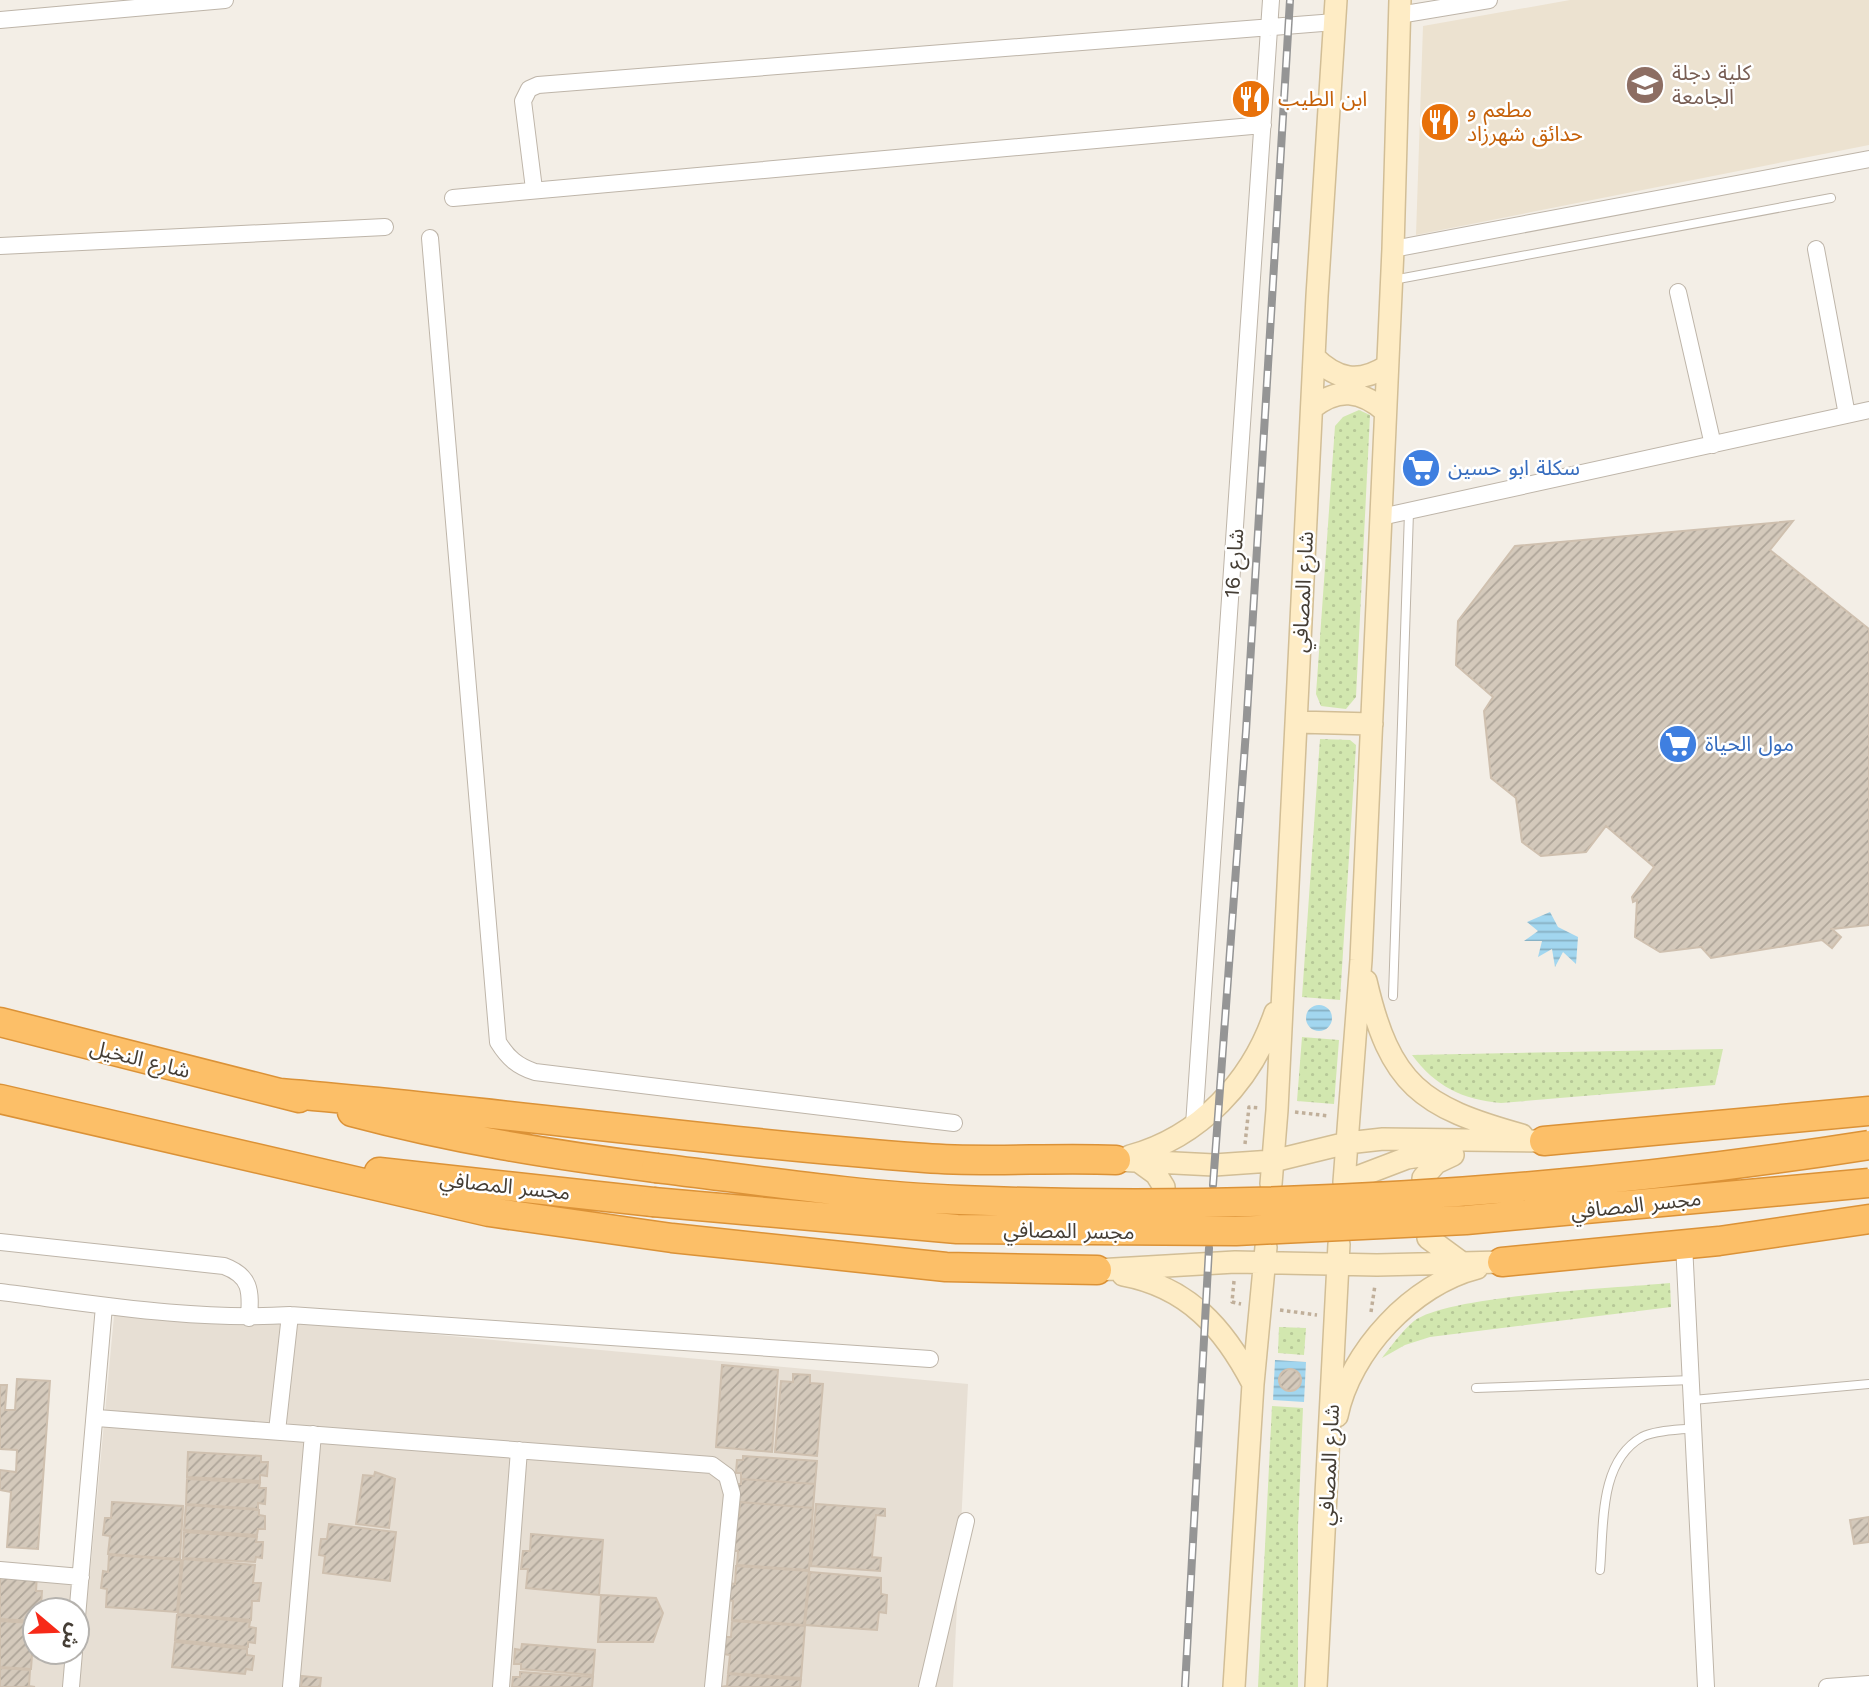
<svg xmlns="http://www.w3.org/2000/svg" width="1869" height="1687" font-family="'Work Sans','Noto Sans Arabic',sans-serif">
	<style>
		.residential { fill: #e7dfd4; fill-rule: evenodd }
		.education { fill: #ece2d0 }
		.grass { fill: url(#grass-dots) }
		.water { fill: url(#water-rules) }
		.building { fill: url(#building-hatch); stroke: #cfc0af; stroke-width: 2 }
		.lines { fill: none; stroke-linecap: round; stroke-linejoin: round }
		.lane-casing { stroke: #beb5a9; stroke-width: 10 }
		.street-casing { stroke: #beb5a9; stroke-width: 18 }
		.secondary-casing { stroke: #d2be96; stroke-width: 24 }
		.highway-casing { stroke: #db9237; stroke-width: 31 }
		.path { stroke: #c0af9a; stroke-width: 3.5; stroke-dasharray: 3.5 3.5; stroke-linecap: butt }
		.lane { stroke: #fff; stroke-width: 8 }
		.street { stroke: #fff; stroke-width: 16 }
		.secondary { stroke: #feecc5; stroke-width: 21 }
		.highway { stroke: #fcbf68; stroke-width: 28 }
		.rail-casing { stroke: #959595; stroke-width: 8 }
		.rail { stroke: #fff; stroke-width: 5; stroke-dasharray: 16; stroke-linecap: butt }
		.highway-bridge-casing { stroke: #db9237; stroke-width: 31; stroke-linecap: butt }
		.highway-bridge { stroke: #fcbf68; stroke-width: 28 }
		.labels { text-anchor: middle; stroke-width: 5; stroke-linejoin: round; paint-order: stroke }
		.education-label { font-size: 21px; fill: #785e54; stroke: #fff; text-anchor: start }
		.food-label { font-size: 21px; fill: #c56008; stroke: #fff; text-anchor: start }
		.shop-label { font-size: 21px; fill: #366cbe; stroke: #fff; text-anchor: start }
		.street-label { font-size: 21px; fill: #453e35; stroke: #fff }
	</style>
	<defs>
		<pattern id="grass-dots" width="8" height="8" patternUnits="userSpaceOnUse" patternTransform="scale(1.75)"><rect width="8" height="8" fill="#d2e7af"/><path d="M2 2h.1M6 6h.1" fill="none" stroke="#b6c797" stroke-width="1.8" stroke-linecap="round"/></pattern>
		<pattern id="water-rules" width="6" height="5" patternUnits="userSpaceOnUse" patternTransform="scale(1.75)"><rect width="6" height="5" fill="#a2d6ef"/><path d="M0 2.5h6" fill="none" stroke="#86afc2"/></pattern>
		<pattern id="building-hatch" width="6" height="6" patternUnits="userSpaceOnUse" patternTransform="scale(1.75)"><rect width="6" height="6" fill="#d4c9bb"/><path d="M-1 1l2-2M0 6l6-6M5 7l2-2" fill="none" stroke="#aea599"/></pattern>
	</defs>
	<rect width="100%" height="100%" fill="#f3eee6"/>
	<path class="residential" d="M115 1305 968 1384 953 1687H0V1566L90 1573ZM35 1610H77V1652H35Z"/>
	<path class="education" d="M1570 0H1869V145L1416 235 1423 26Z"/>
	<path class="grass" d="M1359 410 1370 415 1356 697 1346 709 1321 706 1316 694 1335 426 1343 417Z
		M1320 739 1350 740 1356 745 1340 1000 1302 997Z
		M1302 1037 1339 1040 1334 1104 1297 1101Z
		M1723 1049 1715 1085 1501 1103C1463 1100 1435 1086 1412 1055Z
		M1670 1283 1671 1307 1430 1337 1405 1345 1382 1358C1392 1345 1402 1331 1414 1321 1448 1295 1620 1288 1670 1283Z
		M1279 1327 1306 1328 1304 1355 1278 1353Z
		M1272 1406 1303 1408 1298 1526V1687H1258Z"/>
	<path class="water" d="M1550 912 1558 927 1578 937 1576 964 1563 952 1555 967 1552 949 1538 957 1542 941H1524L1538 931 1527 922Z
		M1306 1018a13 13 0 1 1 26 0a13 13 0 1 1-26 0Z
		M1275 1360 1306 1362 1304 1402 1273 1400Z"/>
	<path class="building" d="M1793 521 1770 550 1869 629V925L1832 929 1841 937 1832 948 1822 940 1711 958 1701 947 1660 952 1635 937 1637 900 1633 902 1632 897 1654 867 1606 826 1586 852 1541 856 1522 842 1516 798 1491 778 1484 711 1493 697 1456 665 1458 621 1515 546Z
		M722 1365 778 1370 772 1452 716 1447Z
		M1279 1380a11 11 0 1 1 22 0a11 11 0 1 1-22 0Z
		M793 1374 810 1375V1383L823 1384 817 1456 775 1452 781 1381 793 1382Z
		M17 1379 50 1381 38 1549 7 1547 11 1492 0 1490V1470L16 1472 17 1450 0 1449V1385H7L5 1410H15Z
		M188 1452 261 1456V1462H268L267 1476 260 1475V1481L187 1477Z
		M743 1456 817 1461 815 1484 741 1479V1473H736L737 1460H743Z
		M375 1472 395 1479 389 1528 356 1524 363 1475 374 1476Z
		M187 1479 260 1483 259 1488H266L265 1504 258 1503V1509L186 1504Z
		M741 1479 815 1484 813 1508 739 1502 735 1484H741Z
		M112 1502 183 1506 180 1559 108 1554 110 1536 103 1535 105 1518H111Z
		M740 1502 813 1508 809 1570 737 1565 738 1551H732L734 1515 739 1516Z
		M816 1504 885 1509V1516L876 1515 872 1557 881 1558 880 1571 811 1566Z
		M186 1505 259 1510V1515L265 1516V1529H258L257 1535 184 1530Z
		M1869 1517V1542L1854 1544 1850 1520Z
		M329 1524 396 1532 390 1581 323 1573 325 1556 319 1555 321 1539H327Z
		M184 1532 257 1537 256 1542H263L262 1558 256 1557 255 1562 183 1558Z
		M531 1534 603 1540 599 1595 526 1588 528 1569H521L523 1551H530Z
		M109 1555 181 1560 177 1612 106 1607 107 1589 101 1588 103 1571 108 1572Z
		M183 1559 255 1565 253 1583H261L259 1601H252L251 1620 178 1614Z
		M736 1566 809 1571 804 1625 732 1620 733 1601 727 1600 729 1583 735 1584Z
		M0 1572 37 1575 36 1591H42L41 1606H36L34 1621 0 1619Z
		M810 1572 881 1578V1594L887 1595 886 1613 879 1612 877 1630 805 1625Z
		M601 1595 656 1598 663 1613 653 1642H598Z
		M177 1615 250 1622 249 1627 256 1628 255 1643 248 1642V1647L175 1640Z
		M0 1621 34 1623 33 1639 38 1652 32 1655 31 1669 0 1667Z
		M732 1621 805 1626 801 1678 728 1673 730 1655 723 1654 724 1637H731Z
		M175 1642 247 1649V1655L254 1656 252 1670 246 1669 245 1674 172 1667Z
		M522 1644 595 1650 593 1675 521 1669V1664H514L515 1649 521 1650Z
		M0 1668 30 1670 29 1686 35 1687H0Z
		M520 1672 593 1677 592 1687H512L513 1677H520Z
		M728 1674 801 1680 800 1687H720L727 1686Z
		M302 1676 321 1678 320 1687H301Z"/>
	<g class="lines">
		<g class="lane-casing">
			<path id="lane" d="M1393 280 1831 198
				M1393 996 1409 512
				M1476 1388 1692 1380
				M1693 1400 1869 1384
				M1600 1570C1604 1527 1598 1462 1642 1437 1655 1430 1680 1430 1695 1428"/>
		</g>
		<g class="street-casing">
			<path id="street" d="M1399 15 1489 0
				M0 20 225 0
				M534 189 523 101 529 89 538 85 1335 22
				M453 198 1263 125
				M430 238 498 1042C508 1058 517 1066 535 1072L954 1123
				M0 246 385 227
				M1393 249 1869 159
				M1816 249 1847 415
				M1678 292 1713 445
				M1381 517 1869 410
				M1194 1125 1271 0
				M0 1242 224 1266C251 1276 251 1291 249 1318
				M1684 1244 1706 1687
				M0 1292C95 1304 194 1321 290 1315L930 1359
				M97 1418 712 1465 727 1476 732 1494 713 1687
				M277 1431 290 1315
				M0 1570 81 1577
				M77 1617 104 1306
				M71 1687 74 1652
				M291 1687 313 1434
				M501 1687 519 1450
				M927 1687 966 1521
				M1827 1687 1869 1684"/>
		</g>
		<g class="secondary-casing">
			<path id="secondary" d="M1314 357C1337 380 1359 384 1387 366
				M1312 408C1338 387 1361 390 1385 411
				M1297 722 1372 724
				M1366 981C1390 1085 1421 1107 1522 1135
				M1130 1156C1200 1137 1252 1081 1275 1013
				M1116 1160 1214 1165 1273 1161 1347 1143 1383 1139 1544 1141
				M1138 1161 1156 1174 1164 1187
				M1423 1178 1436 1163 1453 1155
				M1344 1182 1361 960 1393 249 1400 0
				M1344 1182 1407 1158 1452 1151
				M1271 1184 1277 1110 1317 296 1336 0
				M1428 1238 1462 1263
				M1097 1270 1235 1262 1377 1265 1502 1262
				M1123 1275C1188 1287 1224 1328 1253 1384
				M1337 1416C1350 1351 1413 1284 1477 1268
				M1234 1687 1253 1384 1266 1247
				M1316 1687 1339 1244"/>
		</g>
		<g class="highway-casing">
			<path id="highway" d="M0 1022 299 1098
				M280 1093C496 1111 709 1142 925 1158 988 1163 1053 1157 1116 1160
				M0 1099 489 1212 672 1238 946 1267 1097 1270
				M352 1112C453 1139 553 1155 656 1168
				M1544 1141 1869 1111
				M379 1172 653 1202
				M1502 1262 1719 1241 1869 1219"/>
		</g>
		<path class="path" d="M1295 1112 1329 1116
			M1245 1144 1249 1107 1259 1108
			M1234 1281 1232 1302 1241 1304
			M1280 1310 1317 1315
			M1371 1312 1375 1285"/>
		<use href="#lane" class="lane"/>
		<use href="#street" class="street"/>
		<use href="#secondary" class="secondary"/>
		<use href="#highway" class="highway"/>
		<g class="rail-casing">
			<path id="rail" d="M1213 1185 1246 731 1290 0
				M1185 1687 1209 1248"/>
		</g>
		<use href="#rail" class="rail"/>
		<g class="highway-bridge-casing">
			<path id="highway-bridge" d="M656 1168C756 1180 859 1196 960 1200 1263 1212 1570 1192 1869 1145
				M653 1202 957 1229 1236 1231 1466 1220 1869 1183"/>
		</g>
		<use href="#highway-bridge" class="highway-bridge"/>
	</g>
	<defs>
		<g id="school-disc" transform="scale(2.0125)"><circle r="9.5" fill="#8d6e63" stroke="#fff"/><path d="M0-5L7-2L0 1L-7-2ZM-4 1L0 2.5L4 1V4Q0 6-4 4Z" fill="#fff"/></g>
		<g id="restaurant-disc" transform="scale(2.0125)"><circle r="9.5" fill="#e8710a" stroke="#fff"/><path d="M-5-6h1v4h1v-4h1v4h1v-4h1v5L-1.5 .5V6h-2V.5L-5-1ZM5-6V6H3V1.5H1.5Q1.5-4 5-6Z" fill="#fff"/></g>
		<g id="supermarket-disc" transform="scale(2.0125)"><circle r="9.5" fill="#3f7fe0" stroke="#fff"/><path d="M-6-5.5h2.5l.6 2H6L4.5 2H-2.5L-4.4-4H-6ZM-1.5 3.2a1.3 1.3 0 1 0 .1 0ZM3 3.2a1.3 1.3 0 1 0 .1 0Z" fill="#fff"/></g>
	</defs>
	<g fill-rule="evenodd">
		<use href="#school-disc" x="1645" y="85"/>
		<use href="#restaurant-disc" x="1251" y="99"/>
		<use href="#restaurant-disc" x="1440" y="122"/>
		<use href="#supermarket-disc" x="1421" y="468"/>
		<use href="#supermarket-disc" x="1678" y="744"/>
	</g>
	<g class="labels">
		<g class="education-label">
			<text x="1672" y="80">كلية دجلة<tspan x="1672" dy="24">الجامعة</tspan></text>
		</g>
		<g class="food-label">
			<text x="1278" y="106">ابن الطيب</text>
			<text x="1467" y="117">مطعم و<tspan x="1467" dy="24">حدائق شهرزاد</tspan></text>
		</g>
		<g class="shop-label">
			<text x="1448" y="475">سكلة ابو حسين</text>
			<text x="1705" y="751">مول الحياة</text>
		</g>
		<g class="street-label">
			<text transform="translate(1234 563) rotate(-86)" y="7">شارع 16</text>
			<text transform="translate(1303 592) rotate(-87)" y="7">شارع المصافي</text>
			<text transform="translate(140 1059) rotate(14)" y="7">شارع النخيل</text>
			<text transform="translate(505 1186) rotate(6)" y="7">مجسر المصافي</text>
			<text transform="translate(1636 1205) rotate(-6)" y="7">مجسر المصافي</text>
			<text transform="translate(1069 1231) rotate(1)" y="7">مجسر المصافي</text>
			<text transform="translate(1329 1465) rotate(-87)" y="7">شارع المصافي</text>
		</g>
	</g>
	<g transform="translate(56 1631) rotate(109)"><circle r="33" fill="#ffffff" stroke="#b5b2ae" stroke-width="2"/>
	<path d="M0-5L12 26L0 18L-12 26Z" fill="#f72918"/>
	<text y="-10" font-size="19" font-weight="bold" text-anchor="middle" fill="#453e35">ش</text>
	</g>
</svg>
